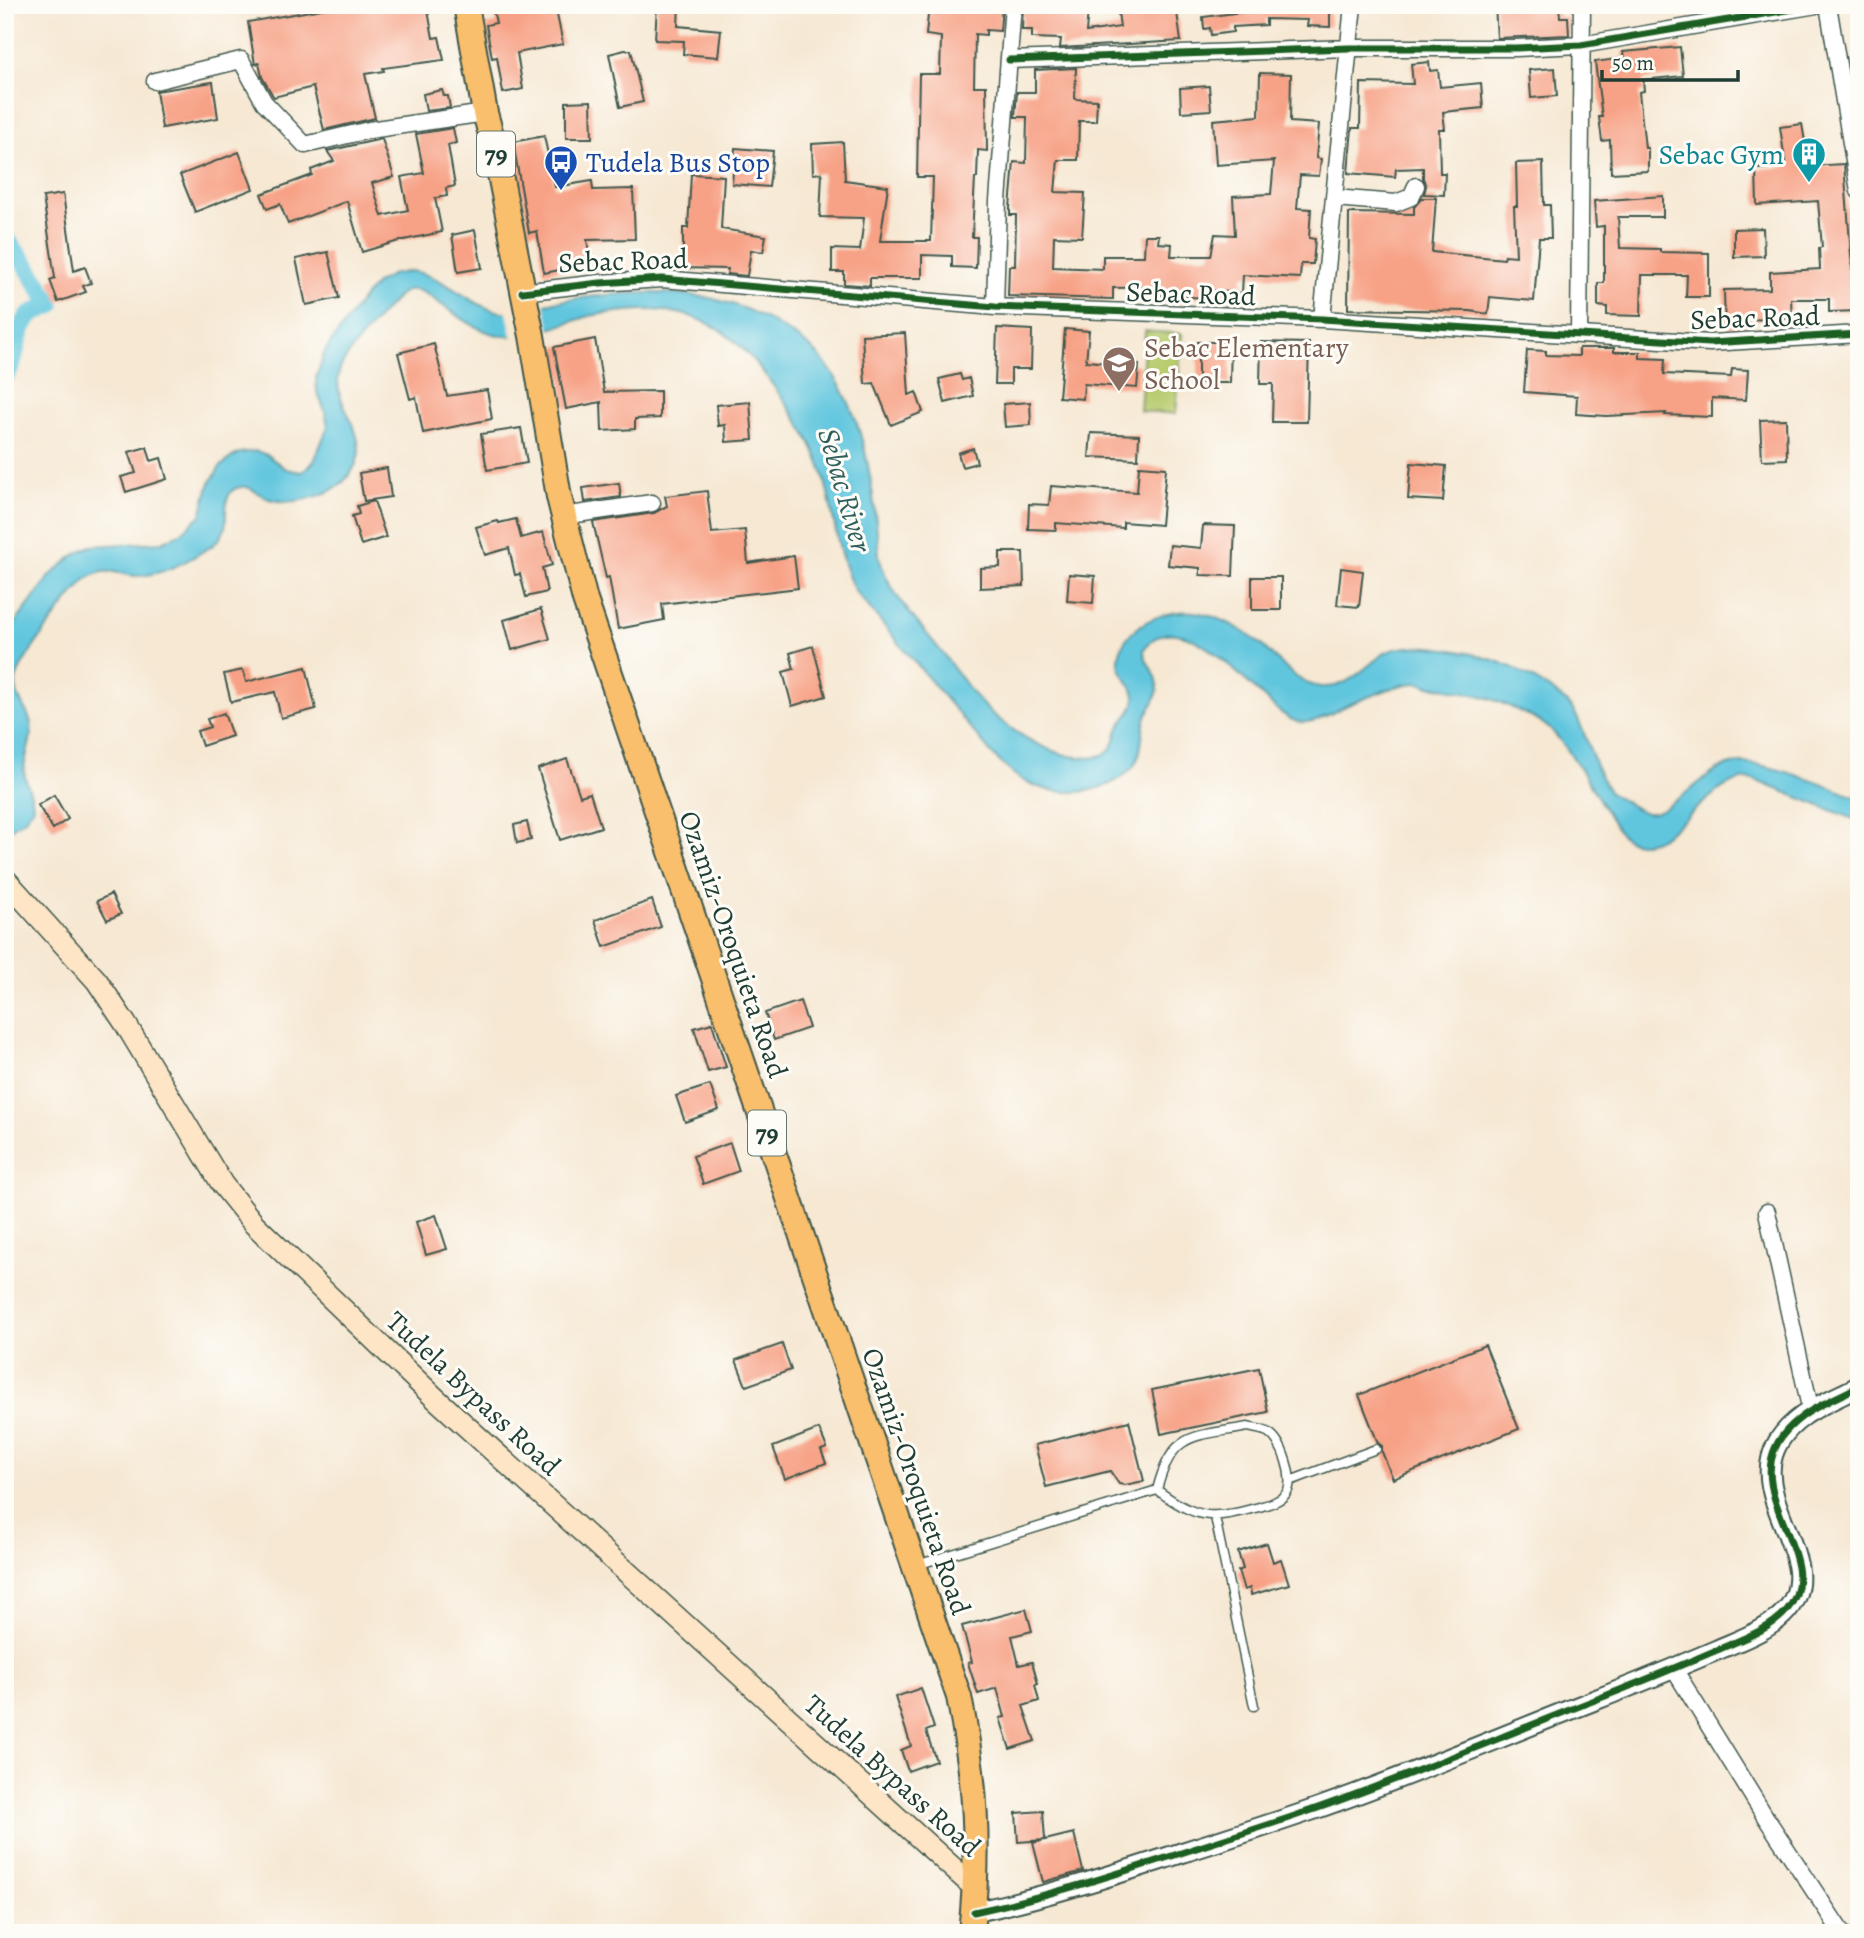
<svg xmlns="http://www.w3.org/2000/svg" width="1864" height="1938" font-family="Alegreya,serif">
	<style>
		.green { fill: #b8cc6f; stroke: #6c8452; stroke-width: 2 }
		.water { fill: #61c6de; stroke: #408289; stroke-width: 2 }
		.pier { fill: #f6e8d3 }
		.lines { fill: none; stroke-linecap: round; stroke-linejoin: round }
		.canal { stroke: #61c6de; stroke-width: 19 }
		.building { fill: #f7a286 }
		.service-casing { stroke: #3f574c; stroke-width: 11 }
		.minor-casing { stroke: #3f574c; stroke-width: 19 }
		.tertiary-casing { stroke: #3f574c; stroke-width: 23 }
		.secondary-casing { stroke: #3f574c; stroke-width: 24 }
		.trunk-casing { stroke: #3f574c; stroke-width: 28 }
		.service { stroke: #fff; stroke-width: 8 }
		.minor { stroke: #fff; stroke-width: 16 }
		.tertiary { stroke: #fff; stroke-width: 19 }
		.secondary { stroke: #fde5c5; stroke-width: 21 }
		.trunk { stroke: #f9bf6d; stroke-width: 24 }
		.cycleway-casing { stroke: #fdfcf7; stroke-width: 11 }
		.cycleway { stroke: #1b5e20; stroke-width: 7 }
		.labels { text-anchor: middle; stroke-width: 6; stroke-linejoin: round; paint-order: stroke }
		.shield { fill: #fdfcf7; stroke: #62766e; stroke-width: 2 }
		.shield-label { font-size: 26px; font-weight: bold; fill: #1f3d34 }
		.culture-label { font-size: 28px; fill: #0d838f; stroke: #fdfcf7; text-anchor: end }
		.transit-label { font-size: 28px; fill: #164399; stroke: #fdfcf7; text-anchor: start }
		.street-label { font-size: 28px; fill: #1f3d34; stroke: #fdfcf7 }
		.education-label { font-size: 28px; fill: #785e54; stroke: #fdfcf7; text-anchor: start }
		.water-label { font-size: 30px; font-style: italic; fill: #305f5e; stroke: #fdfcf7 }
	</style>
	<rect width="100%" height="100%" fill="#fdfcf7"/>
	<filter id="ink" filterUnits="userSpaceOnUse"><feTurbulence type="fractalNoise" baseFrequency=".0143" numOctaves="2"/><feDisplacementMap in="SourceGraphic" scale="14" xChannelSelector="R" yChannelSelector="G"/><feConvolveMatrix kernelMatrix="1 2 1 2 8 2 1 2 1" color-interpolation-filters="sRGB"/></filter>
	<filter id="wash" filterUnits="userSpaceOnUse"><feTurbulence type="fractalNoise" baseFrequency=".00686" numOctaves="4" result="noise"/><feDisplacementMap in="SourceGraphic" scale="28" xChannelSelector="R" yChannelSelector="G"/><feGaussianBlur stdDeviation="1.57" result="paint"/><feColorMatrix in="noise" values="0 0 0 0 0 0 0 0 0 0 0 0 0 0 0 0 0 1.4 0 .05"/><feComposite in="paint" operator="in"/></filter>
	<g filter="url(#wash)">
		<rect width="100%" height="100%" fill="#f6e8d3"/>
		<path class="green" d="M1145 331 1182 334 1176 414 1140 411Z"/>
		<path class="water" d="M411 271C444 275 476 310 502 312 520 314 541 304 559 301 585 297 612 294 639 293 690 291 737 299 780 327 791 334 802 340 811 348 865 398 874 487 879 556 887 593 921 625 944 655 957 672 969 692 985 707 1008 729 1039 749 1070 756 1085 759 1104 760 1112 746 1116 740 1116 733 1119 727 1125 717 1134 711 1135 699 1136 685 1120 677 1119 663 1117 628 1165 608 1193 612 1217 615 1239 627 1258 642 1277 658 1296 685 1322 687 1348 689 1365 666 1385 653 1413 637 1493 655 1519 671 1537 681 1561 694 1573 710 1587 731 1596 780 1612 794 1617 798 1623 801 1629 804 1634 807 1641 812 1647 813 1669 816 1704 770 1732 764 1763 758 1827 787 1859 798V821L1754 780C1707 771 1664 872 1621 835 1599 802 1580 762 1554 733 1546 724 1537 720 1527 715 1493 697 1474 693 1436 687 1429 687 1423 683 1416 683 1396 684 1373 696 1355 702 1338 708 1313 728 1295 721 1260 708 1184 592 1144 649 1143 665 1162 673 1157 693 1155 702 1149 709 1146 717 1140 734 1144 755 1132 768 1106 796 1058 798 1026 782 1014 776 1003 765 993 755L855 591C833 548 835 502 818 459 809 436 794 415 780 395 744 343 711 309 644 310 625 311 604 312 586 317 559 325 533 338 504 336 479 333 459 316 439 303 432 298 424 291 416 290 408 288 403 292 397 297 384 312 343 355 339 372 330 411 384 440 344 481 328 497 291 506 269 499 260 496 251 485 241 487 221 489 228 514 225 527 223 537 214 545 205 550 185 563 160 576 136 576 124 575 111 569 99 573 92 575 86 579 82 584 68 600 18 663 16 680 14 699 28 708 31 724 34 739 24 755 24 771 25 783 33 794 33 807L24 820 5 832V637L51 575 74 555 91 546 162 542 181 533 201 515 209 485 220 467 232 457 240 453 256 451 267 455 286 469 301 472 308 468 314 461 328 426 325 411 317 392 316 378 325 351 364 297 376 284 391 275Z"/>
		<path class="pier" d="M544 301 551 332 513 340 506 309Z"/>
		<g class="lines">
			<path class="canal" d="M5 238 27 266 51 305C45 308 35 311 31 315 14 330 18 359 5 376"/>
		</g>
		<g id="blocks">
			<path class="building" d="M344 5H427L433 38 439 37 444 60 383 68 384 71 365 74 375 118 324 130 313 87 274 97 273 96 262 77 259 63 255 64 248 22Z
				M492 5H555L563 44 517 53 523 89 503 93 497 57 492 58 486 25 496 23Z
				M657 5H679L678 26 721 30 718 57 683 54 684 41 655 40Z
				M929 5H1002L1000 31 986 30V35L975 34 974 86H986L987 151 978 150 977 178H975L972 237H977L976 268 952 267V256L922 255V278H870V286L844 284V272H832V249L860 250 864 218 820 217 822 173 813 174 812 144 843 142 845 180 888 186 880 241H931L933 177H917L919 74H940L941 37 926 35Z
				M1117 5H1176L1181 41 1060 48 1061 39 1032 38V30H1022L1023 6 1088 10 1086 32 1120 27Z
				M1242 5H1330V27L1307 26 1308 20 1266 19V25L1233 27V32L1211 35 1210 28 1204 29 1203 17 1242 12Z
				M1495 5H1559L1560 17H1568L1569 35 1497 38Z
				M1680 47 1683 76 1643 80 1644 91 1639 92 1645 148H1648V171L1611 173 1610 140 1602 141 1599 117H1602L1595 62 1624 58 1623 52Z
				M625 50H631L643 102 620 107 609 54Z
				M1429 62 1430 71 1438 70 1440 87 1481 83 1483 108 1443 112 1445 129H1439L1440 173H1445L1444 195 1424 194 1426 186 1423 178V168L1396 169 1395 177 1348 173 1352 128H1360L1361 83 1413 84 1411 64Z
				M1076 68 1075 99 1097 100 1096 121H1079L1078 160H1058L1055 192 1085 193 1082 237 1054 236 1053 267 1103 269V256H1144L1145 235H1159L1158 243 1172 244 1171 256H1211L1215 234 1235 235 1233 196 1271 194 1274 161 1216 165 1213 120 1259 116 1260 73 1291 74 1290 122 1319 124 1316 158 1321 159 1319 176 1300 175 1297 208 1311 209 1309 238 1315 239 1313 264H1301L1300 278 1243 275 1242 293 1205 290V298L1160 295 1161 287 1113 288V299L1008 296 1009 266H1015L1016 215H1010V208L1014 162 1026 163 1027 117H1015L1017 92H1035V70Z
				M1555 68 1557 96 1531 98 1529 70Z
				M213 82 218 118 162 128 156 91Z
				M1209 86 1211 110 1181 112 1180 88Z
				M442 90 444 96H448L450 108 426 111 423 94Z
				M591 101 592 138H566V102Z
				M1802 124 1809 166 1844 164 1852 269H1859V311L1829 312V299H1791L1792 318 1745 320V327H1725L1724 290 1770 289V272L1820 269 1819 248 1822 247 1818 201 1757 205 1756 169 1786 167 1780 127Z
				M453 128 456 143 448 145 455 186 446 188 447 196 435 198 442 232 399 241 362 252 347 201 288 224 280 204 267 209 261 194 312 175 311 170 334 161 327 151 382 139 394 177 372 183 382 216 408 210 401 177 424 173 416 134Z
				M544 136 555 187 592 181 593 190 633 189 635 239 587 240 591 264 544 273 537 231 529 233 513 142Z
				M735 148 773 151 769 187 732 184Z
				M239 152 253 189 195 212 180 175Z
				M1543 162 1544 205H1550L1551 238H1539L1534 301 1490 297 1488 314 1470 311 1348 309 1349 213 1414 214V207L1422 198H1436L1432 252 1504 259 1505 255 1516 256 1514 206H1517L1516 163Z
				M691 174 724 176 721 229 766 236 763 252 751 250 747 276 727 274 728 269 683 268V228H688Z
				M63 194 74 271 85 267 91 283 83 286 86 292 58 302 50 280 55 278 43 197Z
				M1663 196V217H1618L1620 248 1660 249V252L1709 253V297H1686L1687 275H1642L1641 316 1607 315V307L1598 306V283H1604V226L1596 227 1594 201Z
				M1763 228 1764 256 1734 257V229Z
				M475 230 482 268 458 272 452 235Z
				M328 252 339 298 306 305 296 259Z
				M997 328 1032 330 1031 369H1011V384H995Z
				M1065 329 1089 331 1086 361 1139 365 1137 388 1084 384 1083 399 1059 397Z
				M905 333 909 395 916 392 923 412 891 425 874 383 865 384 862 335Z
				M595 339 604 392 660 391V418L635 419V429L602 431 601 402 566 409 554 347Z
				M1198 342H1231L1230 383H1198Z
				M1261 342 1309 343 1307 422H1272L1273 384H1260Z
				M434 344 447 396 487 390 492 419 423 433 416 397 410 399 398 353Z
				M1579 348H1614V352H1640V358L1665 359 1664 374 1731 377 1732 369 1748 370 1746 400 1712 398V417L1665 415 1666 413 1606 416 1576 414 1577 396 1524 392 1527 350 1546 351V355L1579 356Z
				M960 374 962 380 969 378 973 396 945 403 939 379Z
				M750 402 753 440 726 442 725 425 718 426 716 405Z
				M1030 402 1031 425 1005 427 1003 404Z
				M1786 419 1787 459 1762 460 1760 420Z
				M521 428 527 463 487 470 481 434Z
				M1091 433 1139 435 1138 459 1089 457Z
				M147 447 151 461 161 458 167 479 126 492 121 477 136 473 129 452Z
				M973 448 977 463 962 467 958 453Z
				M1411 463 1446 466 1443 501 1408 499Z
				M1139 466 1166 468 1161 525 1123 522V528L1056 523V530L1028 529 1029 504 1049 505 1051 486 1137 492Z
				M387 468 391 497 364 501 359 473Z
				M619 483 621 497 585 502 583 488Z
				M707 491 712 533 745 530 748 563 794 556 798 588 662 604 664 620 618 629 609 577 606 578 593 522 654 513 667 506 665 496Z
				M374 501 386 537 361 545 352 516 359 514 357 506Z
				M516 519 521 538 543 532 552 565 542 568 547 592 526 597 520 574 515 575 509 548 485 555 476 527 498 521 499 523Z
				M1203 525 1235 526 1233 576 1200 575V568L1168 565 1170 545 1201 548Z
				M1000 552H1023L1024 586 980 588V568L1000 567Z
				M1341 568 1363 571 1359 607 1337 605Z
				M1069 574 1095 576 1093 603 1067 601Z
				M1252 577H1281V610H1252Z
				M541 609 550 639 512 650 504 620Z
				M813 646 826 696 792 706 783 672 794 669 790 653Z
				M306 667 316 709 281 718 275 692 231 702 224 674 243 670 246 682Z
				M224 713 232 736 202 746 197 731 210 727 207 719Z
				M567 759 580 796 590 793 601 827 560 840 538 769Z
				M54 795 68 819 53 829 38 805Z
				M527 822 531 840 517 843 514 825Z
				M111 894 121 914 107 920 97 901Z
				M652 900 661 927 604 947 595 920Z
				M800 1001 809 1028 774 1040 765 1013Z
				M712 1023 726 1067 708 1072 694 1028Z
				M710 1085 719 1110 685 1122 676 1096Z
				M730 1143 739 1171 703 1184 693 1156Z
				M436 1215 447 1249 426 1255 416 1222Z
				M782 1344 791 1370 746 1386 736 1360Z
				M1485 1345 1519 1429 1393 1479 1382 1452V1446L1378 1443 1359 1395Z
				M1259 1368 1268 1412 1161 1434 1152 1390Z
				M1129 1421 1144 1481 1125 1485 1119 1484 1110 1471 1046 1487 1035 1445Z
				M819 1429 827 1448 821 1450 826 1463 785 1479 773 1447Z
				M1267 1543 1273 1562 1281 1559 1289 1584 1251 1595 1250 1588 1244 1590 1238 1571 1243 1569 1238 1552Z
				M1026 1609 1032 1631 1012 1636 1019 1665 1032 1662 1038 1684 1035 1685 1039 1701 1023 1706 1035 1741 1010 1749 1000 1718 1005 1717 997 1688 978 1694 968 1663 972 1662 962 1626Z
				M921 1688 934 1728 926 1731 936 1761 908 1771 901 1750 911 1746 895 1697Z
				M1043 1811 1045 1840 1018 1842 1016 1813Z
				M1074 1833 1083 1871 1043 1882 1033 1843Z"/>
		</g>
	</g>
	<g filter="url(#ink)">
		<use href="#blocks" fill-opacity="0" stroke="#3f574c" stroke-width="2"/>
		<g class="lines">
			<g class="service-casing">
				<path id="service" d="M1248 1427C1255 1429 1263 1429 1269 1433 1282 1441 1295 1479 1287 1492 1282 1501 1269 1504 1259 1507 1211 1520 1199 1520 1157 1490 1172 1430 1194 1437 1248 1427Z
					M1290 1481 1376 1449
					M1215 1517 1254 1706
					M917 1565 1157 1490"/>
			</g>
			<g class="minor-casing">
				<path id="minor" d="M1828 5 1859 191
					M1009 60 1349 48H1516L1581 45 1817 5
					M155 81 241 60 264 102 305 145 369 130 485 113
					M1334 198 1396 203 1411 197 1416 186
					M522 292 600 283 662 279 995 307 1322 319 1710 343 1859 334
					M995 307 998 201 1013 5
					M1322 319 1353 5
					M1579 335 1582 5
					M563 516 652 503
					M1767 1212 1811 1412
					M1674 1669 1766 1818 1842 1933"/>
			</g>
			<g class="tertiary-casing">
				<path id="tertiary" d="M974 1912C1045 1897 1114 1875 1184 1852 1228 1838 1272 1824 1315 1809 1410 1776 1502 1736 1595 1700 1636 1684 1677 1667 1717 1650 1740 1640 1770 1630 1787 1610 1835 1553 1716 1479 1803 1416 1819 1404 1841 1396 1859 1386"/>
			</g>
			<g class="secondary-casing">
				<path id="secondary" d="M5 879 97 981 125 1023 222 1184 254 1224 435 1398 975 1888"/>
			</g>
			<g class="trunk-casing">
				<path id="trunk" d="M466 5 485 113 495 149 532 336 559 497 585 600 959 1697C976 1781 980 1847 971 1933"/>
			</g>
			<use href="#service" class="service"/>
			<use href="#minor" class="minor"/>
			<use href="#tertiary" class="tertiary"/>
			<use href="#secondary" class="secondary"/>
			<use href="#trunk" class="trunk"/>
			<g class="cycleway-casing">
				<path id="cycleway" d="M1009 60 1349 48H1516L1581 45 1817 5
					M522 292 600 283 662 279 995 307 1322 319 1710 343 1859 334
					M974 1912C1045 1897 1114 1875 1184 1852 1228 1838 1272 1824 1315 1809 1410 1776 1502 1736 1595 1700 1636 1684 1677 1667 1717 1650 1740 1640 1770 1630 1787 1610 1835 1553 1716 1479 1803 1416 1819 1404 1841 1396 1859 1386"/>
			</g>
			<use href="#cycleway" class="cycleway"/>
		</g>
	</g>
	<defs>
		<g id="building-pin" transform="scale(1.75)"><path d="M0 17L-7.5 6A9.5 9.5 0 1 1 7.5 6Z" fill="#0f9aa8" stroke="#fdfcf7"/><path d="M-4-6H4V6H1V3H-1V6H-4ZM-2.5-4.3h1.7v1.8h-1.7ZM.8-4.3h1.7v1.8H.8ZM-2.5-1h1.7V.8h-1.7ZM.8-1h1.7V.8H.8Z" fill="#fff"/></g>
		<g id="bus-pin" transform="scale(1.75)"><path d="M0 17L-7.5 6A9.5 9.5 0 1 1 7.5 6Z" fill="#1a4fb4" stroke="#fdfcf7"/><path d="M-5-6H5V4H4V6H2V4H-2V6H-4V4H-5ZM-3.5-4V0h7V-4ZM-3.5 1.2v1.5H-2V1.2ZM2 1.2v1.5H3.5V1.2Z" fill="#fff"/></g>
		<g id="school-pin" transform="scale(1.75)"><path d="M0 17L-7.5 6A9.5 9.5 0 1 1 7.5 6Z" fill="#8d6e63" stroke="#fdfcf7"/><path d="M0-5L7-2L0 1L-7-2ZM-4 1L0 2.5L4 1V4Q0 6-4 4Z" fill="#fff"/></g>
	</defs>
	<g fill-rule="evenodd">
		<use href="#building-pin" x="1809" y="154"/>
		<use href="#bus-pin" x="561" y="162"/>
		<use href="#school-pin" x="1119" y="363"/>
	</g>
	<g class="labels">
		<g class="shield">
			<rect x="477" y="131.5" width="38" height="45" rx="5"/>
			<rect x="748" y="1110.5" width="38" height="45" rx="5"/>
		</g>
		<g class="shield-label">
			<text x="496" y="163">79</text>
			<text x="767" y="1142">79</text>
		</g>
		<g class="culture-label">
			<text x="1784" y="164">Sebac Gym</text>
		</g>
		<g class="transit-label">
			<text x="586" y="172">Tudela Bus Stop</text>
		</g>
		<g class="street-label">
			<text transform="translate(623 260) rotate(-2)" y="10">Sebac Road</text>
			<text transform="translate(1191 293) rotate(2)" y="10">Sebac Road</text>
			<text transform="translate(1755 317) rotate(-2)" y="10">Sebac Road</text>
			<text transform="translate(734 944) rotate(71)" y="10">Ozamiz-Oroquieta Road</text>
			<text transform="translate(474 1393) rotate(43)" y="10">Tudela Bypass Road</text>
			<text transform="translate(917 1481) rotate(71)" y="10">Ozamiz-Oroquieta Road</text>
			<text transform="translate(893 1775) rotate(42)" y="10">Tudela Bypass Road</text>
		</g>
		<g class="education-label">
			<text x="1144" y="357">Sebac Elementary<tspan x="1144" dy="32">School</tspan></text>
		</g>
		<g class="water-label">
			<text transform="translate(845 490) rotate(74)" y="10">Sebac River</text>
		</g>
	</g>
	<rect width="1864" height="1938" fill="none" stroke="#fdfcf7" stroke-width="28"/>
	<path d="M1602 70v10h136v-10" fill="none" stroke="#1f3d34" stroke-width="3.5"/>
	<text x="1612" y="70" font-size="21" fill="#1f3d34" stroke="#fdfcf7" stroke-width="5" paint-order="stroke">50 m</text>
</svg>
